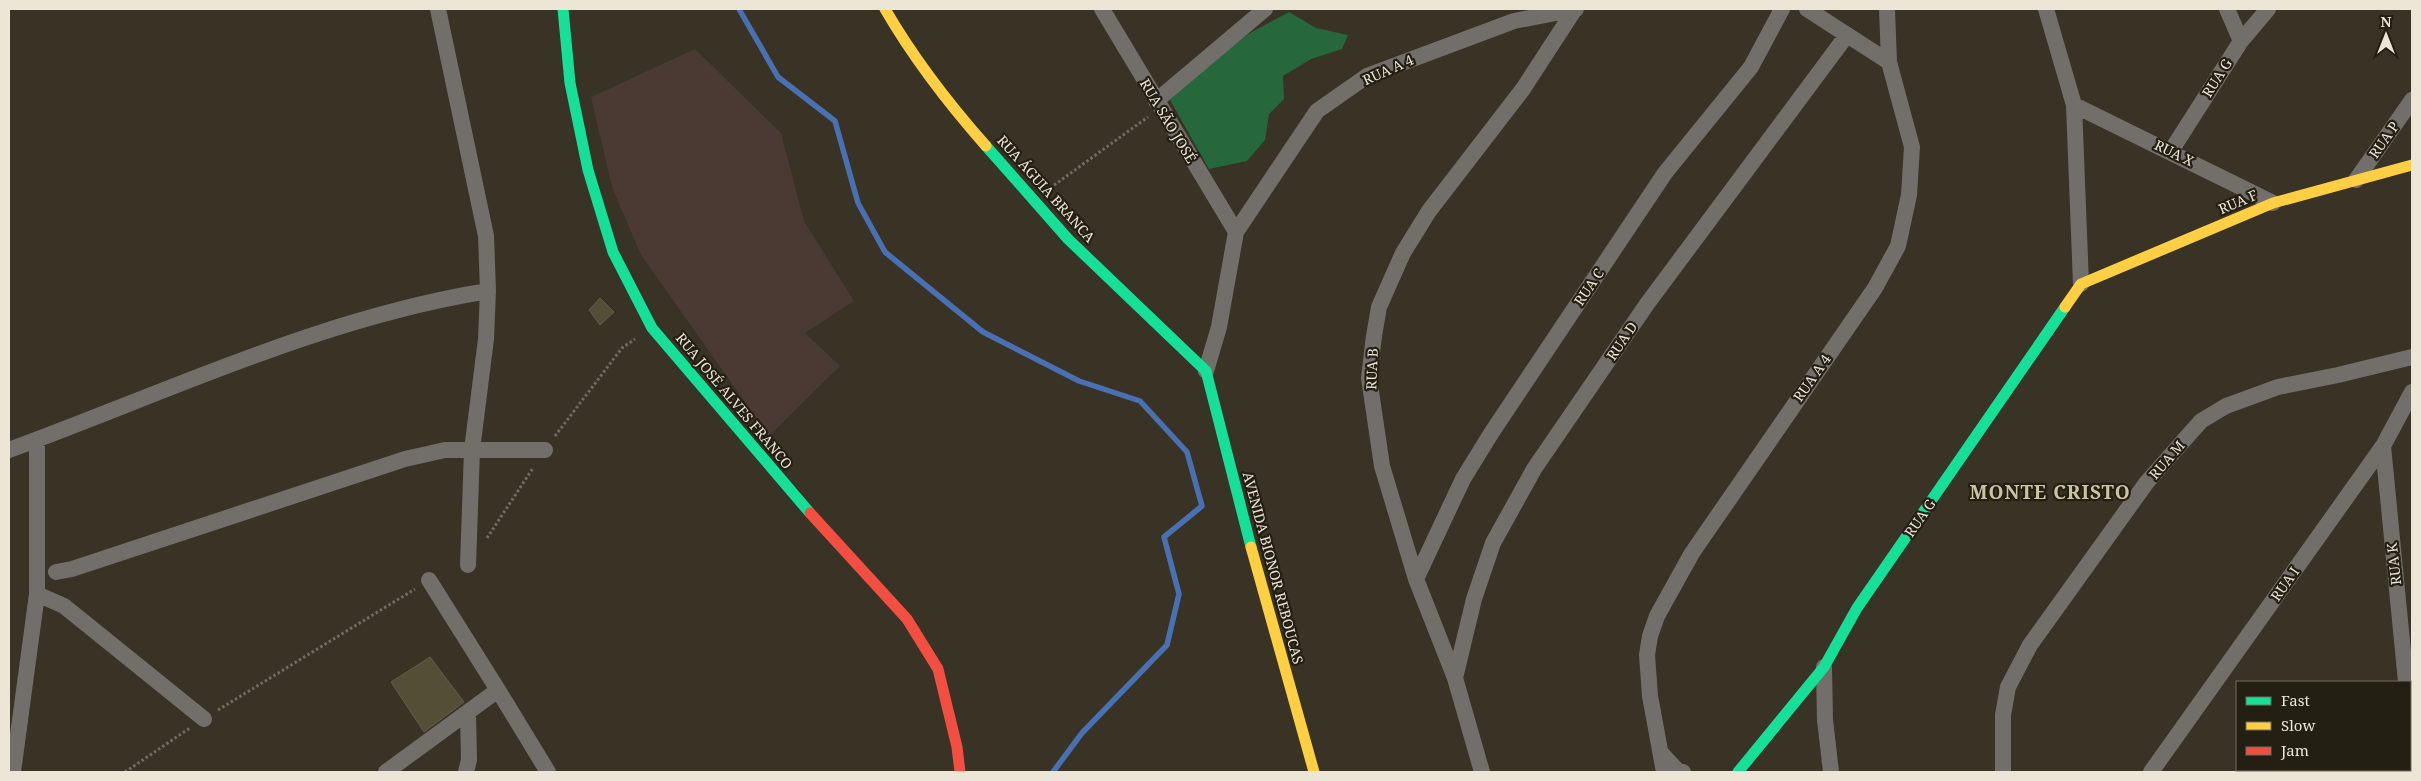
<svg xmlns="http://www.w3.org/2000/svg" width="2421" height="781" font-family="'Noto Serif',serif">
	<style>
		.education { fill: #4b3934 }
		.green { fill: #26673c }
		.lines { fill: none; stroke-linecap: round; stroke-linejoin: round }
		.stream { stroke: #4970b3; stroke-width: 5.5 }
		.building { fill: #554e36; stroke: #605c50 }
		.path { stroke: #706d65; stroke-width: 3; stroke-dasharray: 2.5 2.5; stroke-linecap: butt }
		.street { stroke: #726f6a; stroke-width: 16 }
		.fast { stroke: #16e098; stroke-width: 11 }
		.slow { stroke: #ffcf43; stroke-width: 11 }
		.jam { stroke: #f24e42; stroke-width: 11 }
		.labels { text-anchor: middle; stroke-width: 4.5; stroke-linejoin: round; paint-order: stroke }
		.street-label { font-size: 14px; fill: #ece6d7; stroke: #231f13 }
		.district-label { font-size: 19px; font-weight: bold; letter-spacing: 1px; fill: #cdc3a4; stroke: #231f13 }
	</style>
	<rect width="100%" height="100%" fill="#383324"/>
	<path class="education" d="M695 49 781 133 804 221 854 301 805 333 840 366 769 436 641 255 612 187 591 97Z"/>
	<path class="green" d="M1289 12 1316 28 1348 35 1342 49 1311 59 1283 76 1284 99 1269 114 1265 140 1247 161 1209 169 1170 100 1197 71 1250 33Z"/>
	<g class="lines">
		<path class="stream" d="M739 9 778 77 835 121 858 203 885 252 983 332 1079 381 1140 401 1187 452 1202 506 1164 537 1179 594 1167 645 1082 733 1053 772"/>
	</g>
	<path class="building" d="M600 298 614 312 600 325 589 310Z
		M430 657 464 702 424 732 391 682Z"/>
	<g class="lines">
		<path class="path" d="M1050 188 1148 117
			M555 436 622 348 635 339
			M487 538 533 468
			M218 710 415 589
			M125 772 190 728"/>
		<path class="street" d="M438 9 486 236 488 291 486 339 472 450 468 565
			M1102 9 1236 232
			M1887 9 1889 62
			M2046 9 2074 105 2081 284
			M2227 9 2241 41
			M1156 101 1265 9
			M2074 105 2273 203
			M2171 151 2241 41 2268 9
			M2356 180 2412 100
			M1206 371 1219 327 1236 232 1317 111 1367 76 1514 21 1576 9
			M2383 446 2406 682
			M9 450C168 392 320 318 488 291
			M56 572 72 569 405 459 445 450H545
			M1416 579 1463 479 1492 432 1665 173 1751 67 1782 9
			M429 580 498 690
			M37 594 64 606 204 719
			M1824 667 1825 720 1831 772
			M1455 678 1474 599 1493 543 1534 469 1647 304 1847 35
			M2410 719 2412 736
			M1661 753 1677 770 1683 772
			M13 772 37 594V440
			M386 772 498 690 548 772
			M466 772 469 760 468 714
			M1482 772 1455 678 1416 579 1382 466 1369 378 1374 336 1379 307 1403 253 1429 211 1523 89 1575 9
			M1664 772 1650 696 1647 655 1650 636 1657 616 1692 553 1875 288 1898 246 1909 195 1912 147 1889 62 1807 9
			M2003 772V715L2008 687 2030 645 2147 482 2201 421 2226 406 2278 387 2338 375 2412 357
			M2151 772 2383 446 2412 392
			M2361 772 2363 770"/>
		<path class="fast" d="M563 9 570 83 588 170 613 252 652 328 810 513
			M986 146 1068 239 1206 371 1251 547
			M1738 772 1824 667 1857 608 2065 307"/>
		<path class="slow" d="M885 9C914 59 948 103 986 146
			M2065 307 2081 284 2273 203 2412 165
			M1251 547 1314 772"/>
		<path class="jam" d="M810 513 907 619 938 669 957 747 960 772"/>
	</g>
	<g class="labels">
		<g class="street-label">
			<text transform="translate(1388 70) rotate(-24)" y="5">RUA A 4</text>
			<text transform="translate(2217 78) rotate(-58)" y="5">RUA G</text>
			<text transform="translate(1168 121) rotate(59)" y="5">RUA SÃO JOSÉ</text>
			<text transform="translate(2384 140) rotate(-55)" y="5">RUA P</text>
			<text transform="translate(2174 153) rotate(26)" y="5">RUA X</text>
			<text transform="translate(1046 189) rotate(48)" y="5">RUA ÁGUIA BRANCA</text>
			<text transform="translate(2238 202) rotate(-23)" y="5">RUA F</text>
			<text transform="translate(1589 287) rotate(-56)" y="5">RUA C</text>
			<text transform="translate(1622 341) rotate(-56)" y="5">RUA D</text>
			<text transform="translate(1372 369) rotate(-88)" y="5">RUA B</text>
			<text transform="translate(1812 378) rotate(-55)" y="5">RUA A 4</text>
			<text transform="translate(734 401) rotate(50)" y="5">RUA JOSÉ ALVES FRANCO</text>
			<text transform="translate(2167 460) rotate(-49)" y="5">RUA M</text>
			<text transform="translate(1920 518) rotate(-55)" y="5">RUA G</text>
			<text transform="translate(2394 564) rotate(-96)" y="5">RUA K</text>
			<text transform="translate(1273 568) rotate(75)" y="5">AVENIDA BIONOR REBOUCAS</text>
			<text transform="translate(2285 584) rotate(-55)" y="5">RUA I</text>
		</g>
		<g class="district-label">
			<text x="2050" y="499">MONTE CRISTO</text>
		</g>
	</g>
	<rect width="2421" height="781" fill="none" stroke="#ece6d7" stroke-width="20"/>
	<rect x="2236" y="681" width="175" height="90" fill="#231f13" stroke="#736f61"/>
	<rect x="2246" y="697" width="25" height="8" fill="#16e098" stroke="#736f61"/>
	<text x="2281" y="706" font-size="15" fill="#ece6d7">Fast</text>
	<rect x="2246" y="722" width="25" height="8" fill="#ffcf43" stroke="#736f61"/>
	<text x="2281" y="731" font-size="15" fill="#ece6d7">Slow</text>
	<rect x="2246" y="747" width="25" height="8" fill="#f24e42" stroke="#736f61"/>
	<text x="2281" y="756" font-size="15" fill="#ece6d7">Jam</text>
	<g transform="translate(2386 35)" stroke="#231f13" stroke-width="4" paint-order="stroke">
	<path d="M0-4L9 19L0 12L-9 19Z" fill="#ece6d7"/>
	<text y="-8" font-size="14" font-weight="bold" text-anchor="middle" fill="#ece6d7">N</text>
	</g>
</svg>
